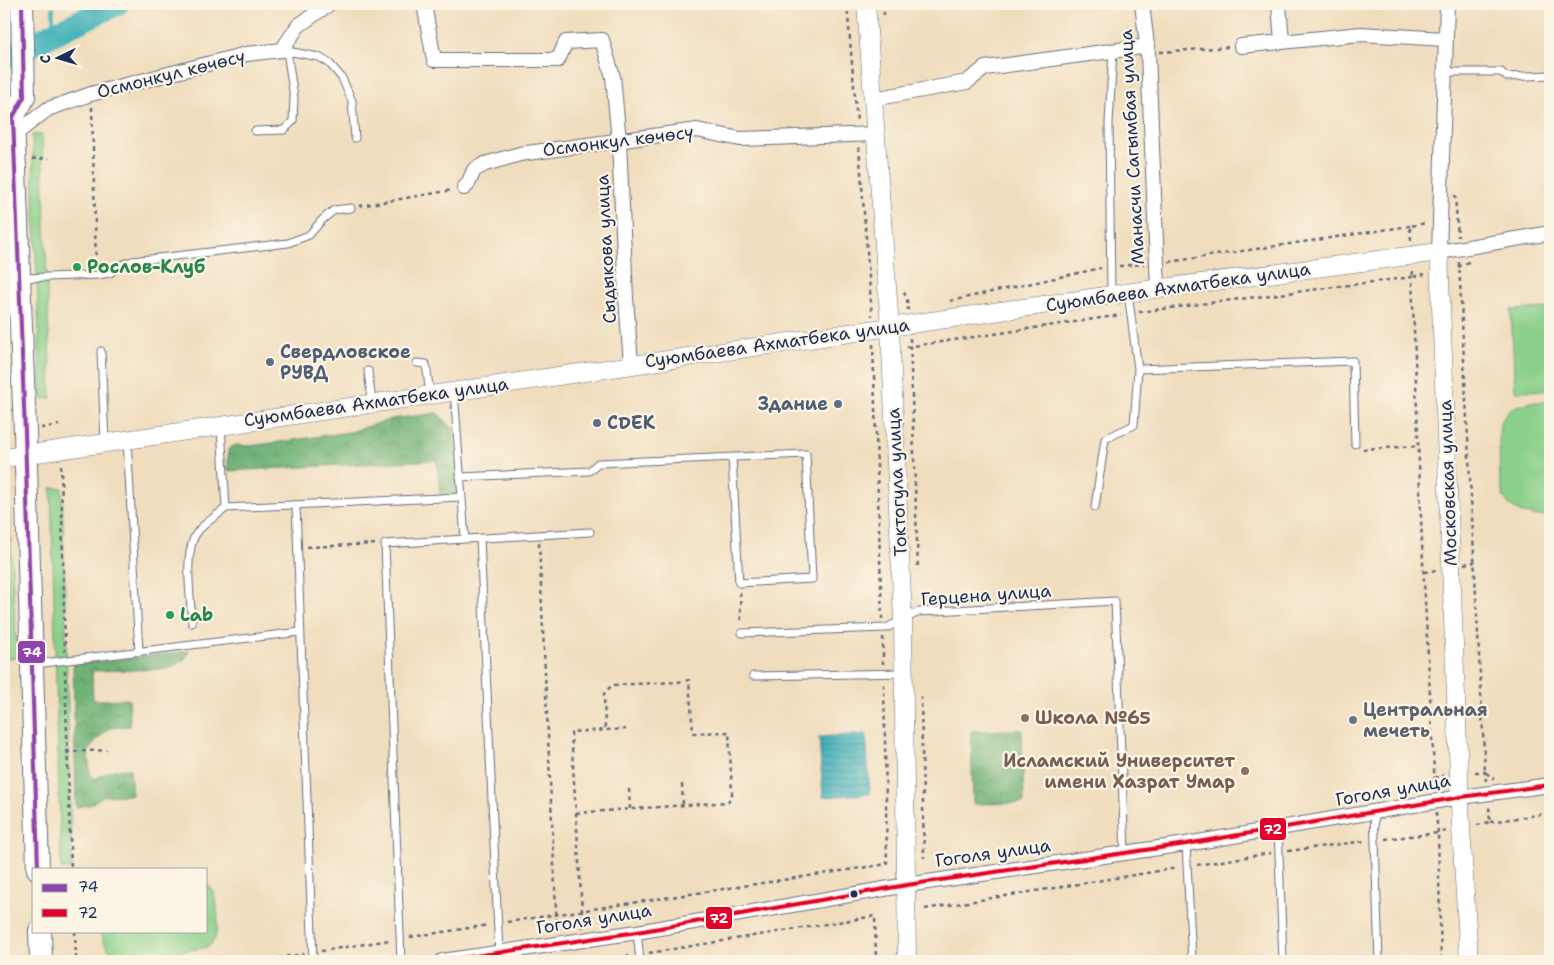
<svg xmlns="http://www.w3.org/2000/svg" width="1554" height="965" font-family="'Shantell Sans',sans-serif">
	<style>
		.grass { fill: #8bd08a; stroke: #538074 }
		.forest { fill: url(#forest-crowns); stroke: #46706a }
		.water { fill: url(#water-rules); stroke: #2e708c }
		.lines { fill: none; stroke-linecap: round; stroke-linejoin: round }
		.stream { stroke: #40b1b9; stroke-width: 4 }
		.river { stroke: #40b1b9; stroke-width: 24 }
		.service-casing { stroke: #666c7f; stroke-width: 9 }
		.minor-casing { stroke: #666c7f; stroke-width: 16 }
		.tertiary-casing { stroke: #666c7f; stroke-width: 19 }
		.primary-casing { stroke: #666c7f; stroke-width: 24 }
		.path { stroke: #666c7f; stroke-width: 2.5; stroke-dasharray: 4 4; stroke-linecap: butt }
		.service { stroke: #fff; stroke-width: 7 }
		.minor { stroke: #fff; stroke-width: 14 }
		.tertiary { stroke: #fff; stroke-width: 18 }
		.primary { stroke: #fff; stroke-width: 22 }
		.bus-1-casing { stroke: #fcf5e5; stroke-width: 8 }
		.bus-2-casing { stroke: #fcf5e5; stroke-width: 8 }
		.bus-1 { stroke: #8e44ad; stroke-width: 4 }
		.bus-2 { stroke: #e4002b; stroke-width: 4 }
		.leisure-dot { fill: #2e9e5b; stroke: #fcf5e5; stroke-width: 2 }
		.service-dot { fill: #5c6f8a; stroke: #fcf5e5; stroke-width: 2 }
		.education-dot { fill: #8d6e63; stroke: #fcf5e5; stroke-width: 2 }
		.worship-dot { fill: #6b7280; stroke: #fcf5e5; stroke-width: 2 }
		.bus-dot { fill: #1b2f5e; stroke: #fcf5e5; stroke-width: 2 }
		.labels { text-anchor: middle; stroke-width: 4.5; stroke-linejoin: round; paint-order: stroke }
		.street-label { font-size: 18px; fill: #1b2f5e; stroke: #fcf5e5 }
		.leisure-label { font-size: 18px; font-weight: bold; fill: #27864d; stroke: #fcf5e5; text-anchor: start }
		.service-label { font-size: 18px; font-weight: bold; fill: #4e5e75; stroke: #fcf5e5; text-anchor: start }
		.worship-label { font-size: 18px; font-weight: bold; fill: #5b616d; stroke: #fcf5e5; text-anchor: start }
		.education-label { font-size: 18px; font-weight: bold; fill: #785e54; stroke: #fcf5e5; text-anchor: start }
		.line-badge { stroke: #fcf5e5; stroke-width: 2 }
		.badge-label { font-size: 14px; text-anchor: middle; font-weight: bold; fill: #fff }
	</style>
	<defs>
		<pattern id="forest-crowns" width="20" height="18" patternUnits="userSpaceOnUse" patternTransform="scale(1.25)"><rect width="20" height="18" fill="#70b276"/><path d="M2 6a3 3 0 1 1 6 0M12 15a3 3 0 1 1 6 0" fill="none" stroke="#5b9164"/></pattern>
		<pattern id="water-rules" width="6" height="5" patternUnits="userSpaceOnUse" patternTransform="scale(1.25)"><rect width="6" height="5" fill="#40b1b9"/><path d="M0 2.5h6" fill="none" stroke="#35909a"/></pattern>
	</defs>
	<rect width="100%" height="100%" fill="#fcf5e5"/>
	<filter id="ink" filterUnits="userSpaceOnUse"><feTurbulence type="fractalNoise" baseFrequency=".02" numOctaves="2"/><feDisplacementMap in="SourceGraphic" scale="10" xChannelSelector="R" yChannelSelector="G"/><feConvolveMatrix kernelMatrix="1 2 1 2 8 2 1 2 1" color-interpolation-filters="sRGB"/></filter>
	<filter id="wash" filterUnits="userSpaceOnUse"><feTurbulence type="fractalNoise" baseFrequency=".0096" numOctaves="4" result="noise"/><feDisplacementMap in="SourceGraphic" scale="20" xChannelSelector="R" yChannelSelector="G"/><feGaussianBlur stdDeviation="1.12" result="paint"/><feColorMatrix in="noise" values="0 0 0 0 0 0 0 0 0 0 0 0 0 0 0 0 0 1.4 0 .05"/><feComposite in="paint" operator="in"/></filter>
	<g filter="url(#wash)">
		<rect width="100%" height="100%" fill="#f0ddbd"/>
		<path class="grass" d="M42 134 51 398 41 399 32 135Z
			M1550 308V390L1515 391 1511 310Z
			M1530 402H1550V515L1539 516 1524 514 1511 507 1503 496 1500 480 1499 435 1500 423 1511 408Z
			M51 488H62L72 869H61Z
			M4 493H8L17 658H5Z
			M206 883C219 891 222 933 211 944 209 946 207 947 204 948L121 958C109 952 103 945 101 931H206Z"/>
		<path class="forest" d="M437 413 453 428 459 494 440 495 437 460 228 471V449L235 445 250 446 350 432 392 419Z
			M189 651 185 659 168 669 92 671 93 700 129 699 130 726 109 728 93 744 88 752 90 773 94 779 113 770 130 769 132 795 103 796 89 805 76 807 73 665Z
			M1022 730 1024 803 973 804 971 731Z"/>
		<path class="water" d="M866 734 870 794 823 797 819 737Z"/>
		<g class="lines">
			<path class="stream" d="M53 8V34"/>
			<path class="river" d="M4 59 57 32 117 4"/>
		</g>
	</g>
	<g filter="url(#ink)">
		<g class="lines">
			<g class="service-casing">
				<path id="service" d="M287 51 319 57 329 63 342 78 352 101 355 138
					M1444 72H1501L1507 77 1550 75
					M255 131 284 130 293 121 294 98 287 51H285
					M23 278 97 275 110 273 121 265 132 261 288 243 309 235 322 220 334 210 351 208
					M4 294H17
					M1111 295 1109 123 1113 50
					M101 351 105 442
					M417 363 426 364 430 394
					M1138 369 1353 361 1355 444
					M368 371 372 402
					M454 391 465 539 590 532
					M221 427 226 508 462 497
					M127 439 139 652
					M460 477 589 471 598 463 806 454 812 579 739 583 732 457
					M296 505 313 961
					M1095 507 1105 439 1134 425 1138 369 1128 293
					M480 538 499 953
					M192 623C191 598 182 549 199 530 206 522 218 515 226 508
					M742 633 886 628 919 612 1115 601 1125 853
					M35 664 300 632
					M753 676 903 673
					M1374 811 1379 961
					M1278 828 1283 961
					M1186 844 1192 961
					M637 932 640 961
					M401 961 385 544 465 539"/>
			</g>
			<g class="minor-casing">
				<path id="minor" d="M424 4 434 60H558L566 42 602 40 613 77 619 141 626 298 631 364
					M1142 4 1148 53 1158 288
					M1279 4 1282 42
					M1447 4 1439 252 1550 233
					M1241 46 1361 34 1445 39
					M873 99 967 82 985 68 1148 46
					M14 135 48 109 91 94 246 54 282 50 298 26 329 4
					M464 188 468 184 474 170 485 164 520 154 697 130 740 139 876 134
					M442 961 637 932 907 885 1186 844 1461 797 1550 785"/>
			</g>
			<g class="tertiary-casing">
				<path id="tertiary" d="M866 4 890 327 903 620 907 961
					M4 458 890 327 1147 290 1439 252 1461 828 1469 961"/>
			</g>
			<g class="primary-casing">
				<path id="primary" d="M22 4 24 97 13 117 25 432 38 869
					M40 931 41 961"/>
			</g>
			<path class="path" d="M847 4 857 122
				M883 4 884 15
				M1160 52 1229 47
				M92 107 96 266
				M859 147 872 316
				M32 159 49 158
				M1455 195 1458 237
				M359 206 453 190
				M1411 240 1410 226 1427 223
				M1169 262 1410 226
				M1459 262 1485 772 1494 779
				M1119 266 1144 264
				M1458 267 1471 261
				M1413 271 1412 277 1425 274
				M904 292 907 300 908 310
				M950 301 1101 268
				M1139 312 1412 277 1422 543 1435 790
				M910 338 918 570
				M873 344 882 619
				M907 347 1121 315
				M41 428 59 425
				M1363 449 1418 446
				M61 465 65 652
				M539 543 557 930
				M307 547 376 544
				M1464 564 1475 562
				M1424 572 1437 570
				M740 592 741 624
				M883 637V664
				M65 670 71 869
				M921 696 924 858
				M66 752 107 750
				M1475 772H1485L1486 781
				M1434 778 1444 775
				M682 784 683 805
				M629 789 630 809
				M576 813 728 802 732 794 729 732 693 733 689 680 678 682 612 685 604 694 605 730
				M1436 813 1438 833 1447 831
				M1490 822 1550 813
				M1477 825 1490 822 1489 806
				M1385 839 1438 833 1441 961
				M1288 851 1365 841
				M1197 865 1271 853
				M925 909 1177 868
				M507 922 887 864 884 682
				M583 928 571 732 626 729
				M75 931 76 961
				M410 937 489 925
				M321 951 390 940
				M649 953 875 916 876 961
				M4 957V961
				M254 961 304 954
				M578 961 629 956"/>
			<use href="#service" class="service"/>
			<use href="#minor" class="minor"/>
			<use href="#tertiary" class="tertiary"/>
			<use href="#primary" class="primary"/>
			<g class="bus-1-casing">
				<path id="bus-1" d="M22 4 24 97 13 117 25 432 38 869"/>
			</g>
			<g class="bus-2-casing">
				<path id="bus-2" d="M442 961 637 932 907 885 1186 844 1461 797 1550 785"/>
			</g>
			<use href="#bus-1" class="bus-1"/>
			<use href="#bus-2" class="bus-2"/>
		</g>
	</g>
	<g class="leisure-dot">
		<circle cx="77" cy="267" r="5"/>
		<circle cx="170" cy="615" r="5"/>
	</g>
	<g class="service-dot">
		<circle cx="270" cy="362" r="5"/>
		<circle cx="838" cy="404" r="5"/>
		<circle cx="597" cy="423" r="5"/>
	</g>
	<g class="education-dot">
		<circle cx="1025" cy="718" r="5"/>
		<circle cx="1245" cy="771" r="5"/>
	</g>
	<circle class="worship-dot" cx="1353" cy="720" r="5"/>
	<circle class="bus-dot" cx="854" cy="894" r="4.5"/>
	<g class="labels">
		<g class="street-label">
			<text transform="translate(171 74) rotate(-14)" y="6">Осмонкул көчөсү</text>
			<text transform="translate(618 141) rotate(-7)" y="6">Осмонкул көчөсү</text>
			<text transform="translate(1132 147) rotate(-93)" y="6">Манасчи Сагымбая улица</text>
			<text transform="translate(606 249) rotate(-93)" y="6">Сыдыкова улица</text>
			<text transform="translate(1178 287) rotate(-8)" y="6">Суюмбаева Ахматбека улица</text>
			<text transform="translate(777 343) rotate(-8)" y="6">Суюмбаева Ахматбека улица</text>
			<text transform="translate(376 402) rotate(-8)" y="6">Суюмбаева Ахматбека улица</text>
			<text transform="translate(897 482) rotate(-93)" y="6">Токтогула улица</text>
			<text transform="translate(1448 483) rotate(-92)" y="6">Московская улица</text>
			<text transform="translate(986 595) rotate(-4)" y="6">Герцена улица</text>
			<text transform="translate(1393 790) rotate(-10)" y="6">Гоголя улица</text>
			<text transform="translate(993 853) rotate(-8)" y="6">Гоголя улица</text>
			<text transform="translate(594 919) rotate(-9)" y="6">Гоголя улица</text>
		</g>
		<g class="leisure-label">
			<text x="87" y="273">Рослов-Клуб</text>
			<text x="180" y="621">Lab</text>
		</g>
		<g class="service-label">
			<text x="280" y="358">Свердловское<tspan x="280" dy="21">РУВД</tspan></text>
			<text x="828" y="410" text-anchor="end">Здание</text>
			<text x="607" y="429">CDEK</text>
		</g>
		<g class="worship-label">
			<text x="1363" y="716">Центральная<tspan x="1363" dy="21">мечеть</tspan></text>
		</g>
		<g class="education-label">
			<text x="1035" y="724">Школа №65</text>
			<text x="1235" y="767" text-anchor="end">Исламский Университет<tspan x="1235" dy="21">имени Хазрат Умар</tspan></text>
		</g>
	</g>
	<g class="line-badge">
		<rect x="17" y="640" width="29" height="24" rx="5" fill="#8e44ad"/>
		<rect x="1259" y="817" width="28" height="24" rx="5" fill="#e4002b"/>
		<rect x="705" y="906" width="28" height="24" rx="5" fill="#e4002b"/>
	</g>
	<g class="badge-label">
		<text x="32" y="657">74</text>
		<text x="1273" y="834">72</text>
		<text x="719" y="923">72</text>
	</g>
	<rect width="1554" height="965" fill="none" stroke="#fcf5e5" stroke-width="20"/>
	<rect x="32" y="868" width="175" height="65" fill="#fcf5e5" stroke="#a2a6af"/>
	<rect x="42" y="884" width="25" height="8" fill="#8e44ad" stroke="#a2a6af"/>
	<text x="78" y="892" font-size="15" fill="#1b2f5e">74</text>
	<rect x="42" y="909" width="25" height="8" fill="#e4002b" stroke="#a2a6af"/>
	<text x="78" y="918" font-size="15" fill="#1b2f5e">72</text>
	<g transform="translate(58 58) rotate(265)" stroke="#fcf5e5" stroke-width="4" paint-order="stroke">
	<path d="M0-4L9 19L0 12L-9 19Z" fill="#1b2f5e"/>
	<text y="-8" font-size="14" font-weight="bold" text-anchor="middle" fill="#1b2f5e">С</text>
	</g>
</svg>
